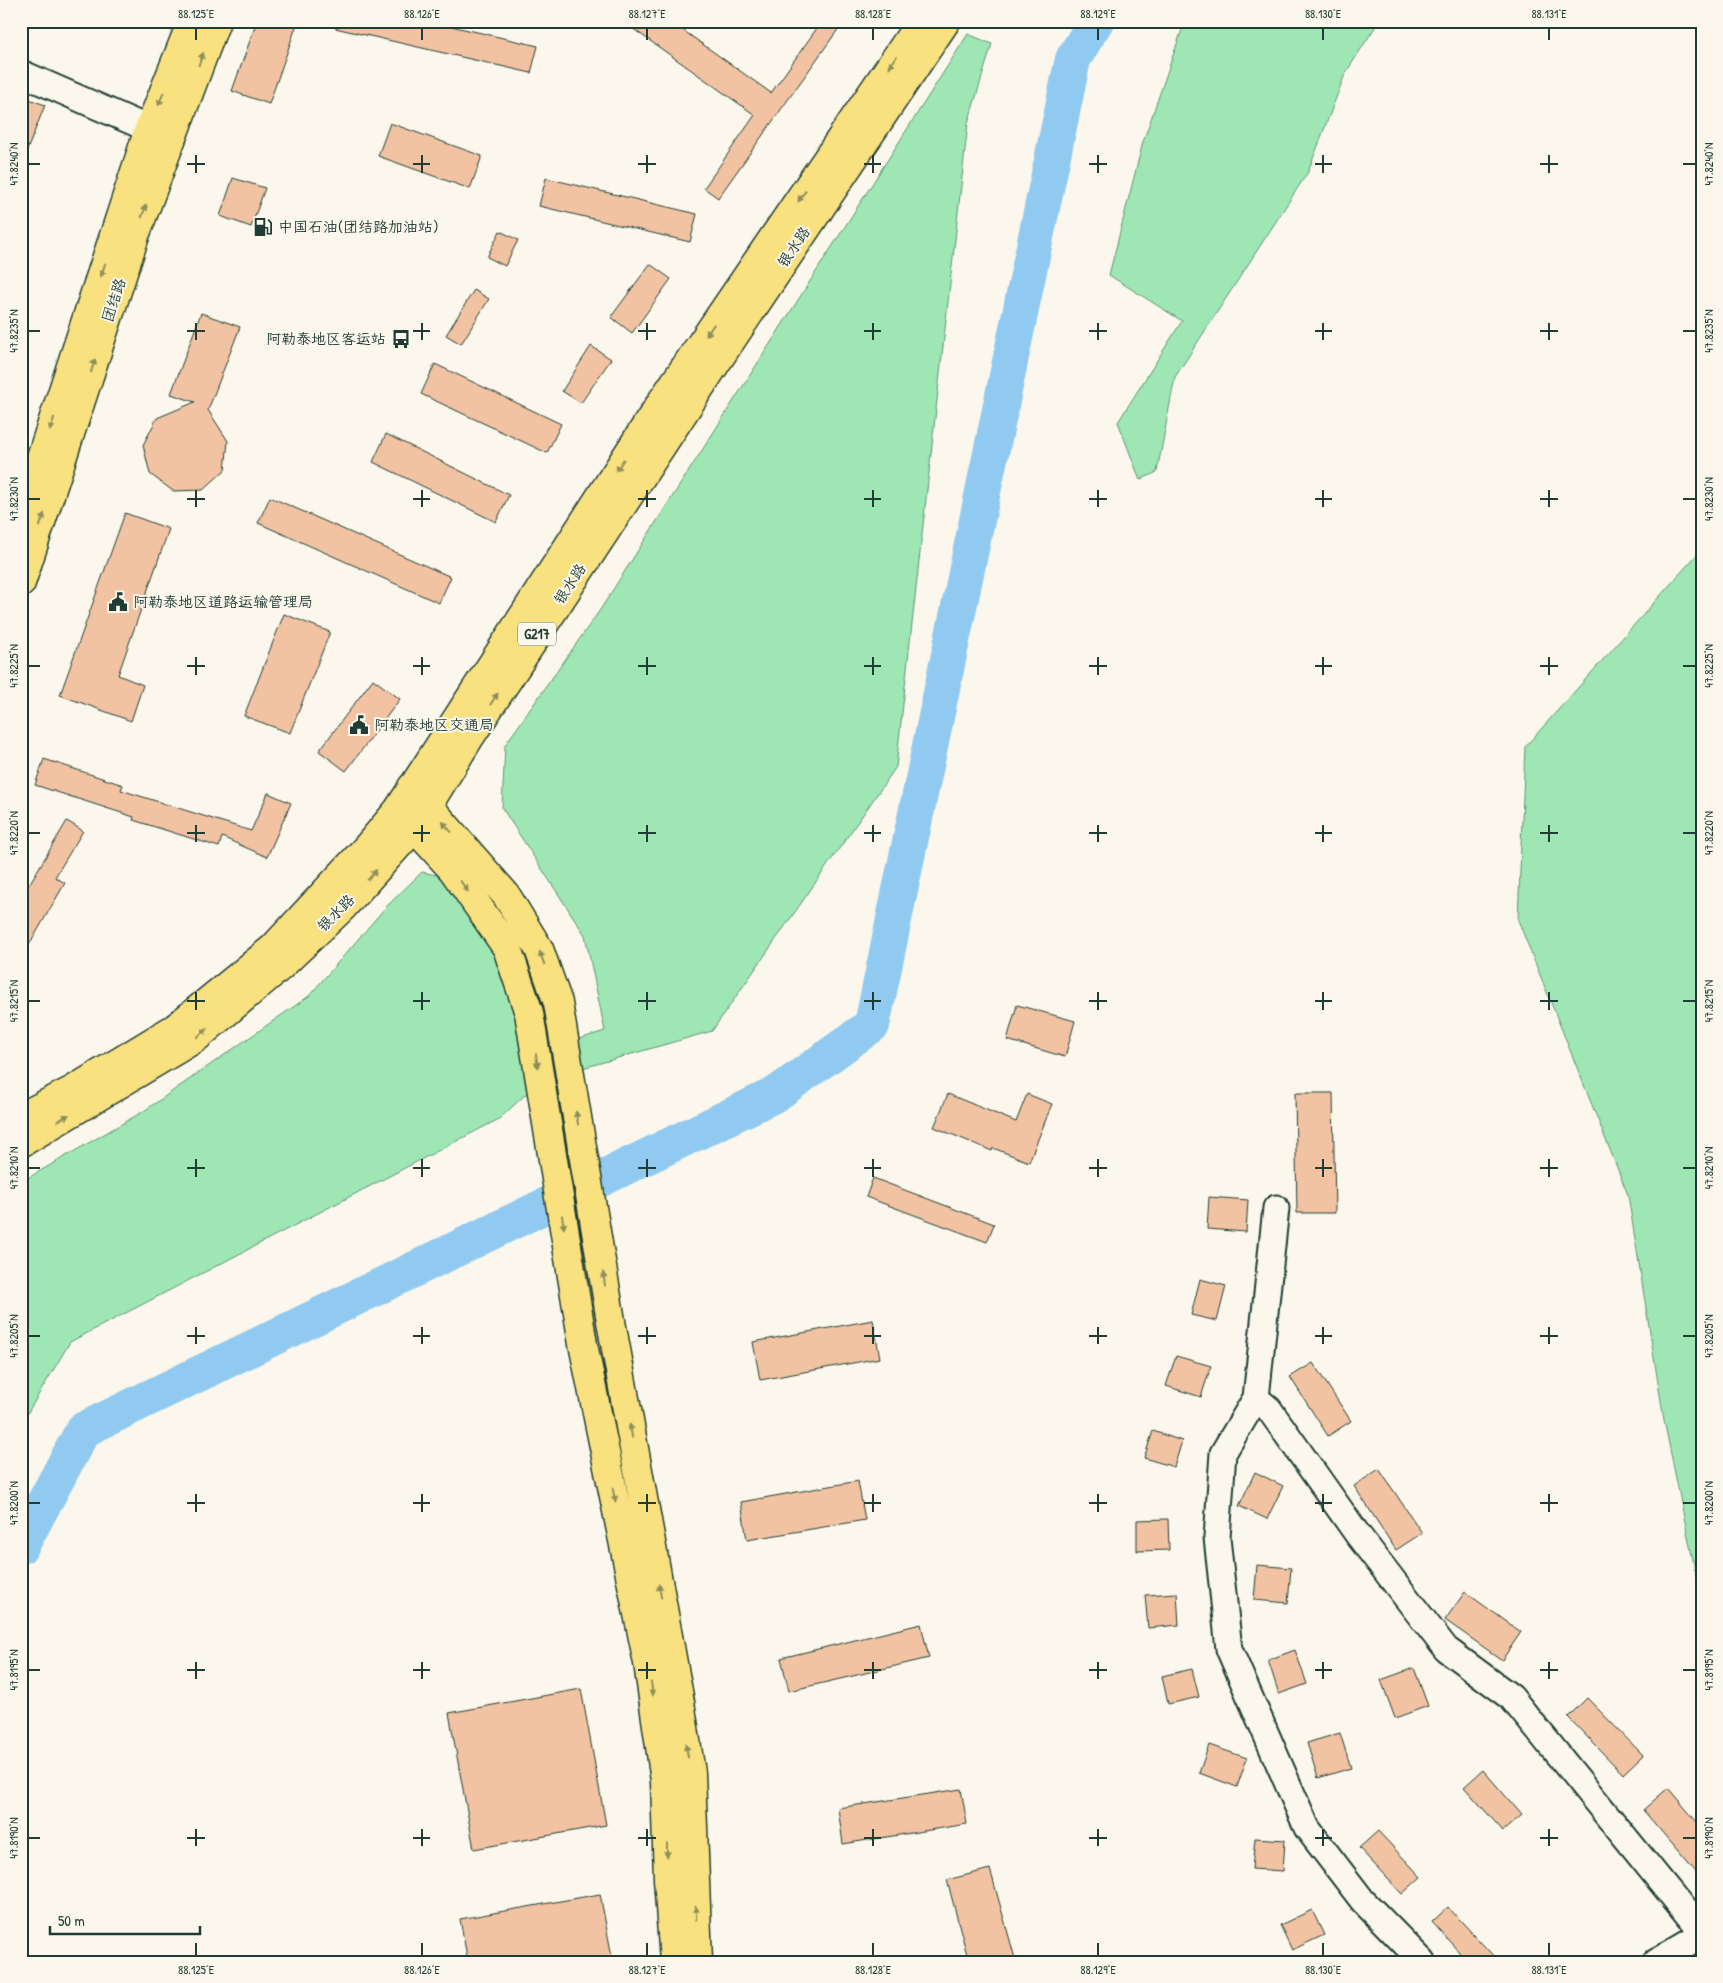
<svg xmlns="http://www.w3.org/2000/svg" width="1723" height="1983" font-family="'Patrick Hand','LXGW WenKai TC',sans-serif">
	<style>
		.green { fill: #9ee7b5; stroke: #5e9274 }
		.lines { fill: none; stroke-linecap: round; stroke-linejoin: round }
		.river { stroke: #91caf0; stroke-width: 36 }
		.building { fill: #f2c3a2; stroke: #1f3d34 }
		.minor-casing { stroke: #1f3d34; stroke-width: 29 }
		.major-casing { stroke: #1f3d34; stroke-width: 31 }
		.highway-casing { stroke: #1f3d34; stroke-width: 31 }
		.minor { stroke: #fbf7ec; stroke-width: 25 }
		.major { stroke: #fae180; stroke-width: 28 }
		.highway { stroke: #fae180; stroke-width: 28 }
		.oneway { fill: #8c8f5a }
		.ticks { fill: none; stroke: #1f3d34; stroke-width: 2 }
		.labels { text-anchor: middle; stroke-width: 4; stroke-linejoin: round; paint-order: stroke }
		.shield { fill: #fbf7ec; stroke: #61756b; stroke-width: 1 }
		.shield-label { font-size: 14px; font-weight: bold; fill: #1f3d34 }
		.poi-label { font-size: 15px; fill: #1f3d34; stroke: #fbf7ec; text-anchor: start }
		.street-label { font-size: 15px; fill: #1f3d34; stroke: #fbf7ec }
		.neatline { fill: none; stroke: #1f3d34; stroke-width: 2 }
		.ticks-label { font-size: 12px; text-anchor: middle; fill: #1f3d34 }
	</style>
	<rect width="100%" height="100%" fill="#fbf7ec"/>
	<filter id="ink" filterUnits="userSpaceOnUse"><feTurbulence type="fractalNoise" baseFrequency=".02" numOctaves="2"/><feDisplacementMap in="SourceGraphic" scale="10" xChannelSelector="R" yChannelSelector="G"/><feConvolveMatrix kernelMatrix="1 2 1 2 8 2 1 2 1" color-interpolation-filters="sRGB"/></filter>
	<g filter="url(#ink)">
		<path class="green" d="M1185 21H1379L1345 74 1308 172 1175 377 1157 472 1140 480 1118 422 1182 321 1109 275 1143 142Z
			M968 34 992 44 968 123 896 767 712 1031 541 1080 499 1119 70 1342 21 1424V1182L144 1111 309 996 385 908 422 872 441 876 499 959 527 1055 605 1031 585 935 502 808 505 745 600 610Z
			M1702 549V1604L1664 1420 1628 1195 1518 920 1525 747Z"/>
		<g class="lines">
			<path class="river" d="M21 1546 83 1430 776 1094 872 1025 1073 59 1096 21"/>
		</g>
		<path class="building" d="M257 21H298L269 104 232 91Z
			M335 21H429L538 46 531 73 335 28Z
			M622 21H670L771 93 822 21H844L718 198 704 188 755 115Z
			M21 96 45 105 22 163H21Z
			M390 123 482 156 470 189 378 156Z
			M233 178 265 188 251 227 220 216Z
			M546 178 697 214 690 242 539 206Z
			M500 231 518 240 505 266 487 257Z
			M650 264 671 279 632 333 611 317Z
			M474 290 489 299 461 344 446 335Z
			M201 313 240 327 208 410 228 441 225 470 203 490 173 491 150 474 143 445 157 418 195 402 171 394Z
			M591 346 611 359 581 403 562 391Z
			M435 364 561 424 547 453 421 394Z
			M386 434 509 495 496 522 373 462Z
			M270 497 451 577 439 603 258 523Z
			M125 513 169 529 118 675 143 685 131 721 60 695Z
			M284 614 330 632 290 733 244 716Z
			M373 679 400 699 346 771 319 751Z
			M44 759 123 785 121 790 251 831 268 793 291 803 267 857 222 837 219 847 133 820 134 817 35 785Z
			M67 821 83 831 55 877 65 883 21 959V898Z
			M1017 1005 1075 1021 1065 1057 1007 1040Z
			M1295 1093H1333L1335 1213H1297Z
			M948 1094 1016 1122 1027 1094 1052 1104 1029 1162 993 1148 992 1151 934 1127Z
			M873 1178 994 1224 987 1242 866 1197Z
			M1209 1197 1248 1200 1246 1232 1207 1229Z
			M1200 1279 1226 1286 1217 1321 1191 1315Z
			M873 1320 880 1358 760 1380 753 1342Z
			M1176 1356 1211 1366 1201 1397 1166 1386Z
			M1313 1363 1351 1421 1328 1436 1290 1377Z
			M1153 1431 1182 1441 1174 1467 1144 1458Z
			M1379 1469 1422 1533 1396 1550 1354 1486Z
			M1255 1472 1283 1486 1267 1519 1239 1506Z
			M858 1481 865 1520 747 1540 741 1502Z
			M1168 1519 1169 1550 1137 1551V1520Z
			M1257 1565 1291 1568 1288 1603 1254 1600Z
			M1465 1592 1521 1632 1502 1660 1445 1620Z
			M1177 1593 1179 1625 1148 1628 1145 1595Z
			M921 1624 929 1658 789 1691 781 1658Z
			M1295 1650 1307 1684 1279 1694 1268 1660Z
			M1414 1668 1428 1706 1395 1718 1381 1680Z
			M1192 1669 1199 1697 1168 1704 1162 1676Z
			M581 1689 606 1825 474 1849 449 1713Z
			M1587 1698 1643 1755 1623 1774 1568 1717Z
			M1340 1733 1351 1768 1318 1778 1307 1743Z
			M1209 1745 1247 1758 1237 1787 1199 1773Z
			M1483 1770 1522 1815 1503 1831 1464 1787Z
			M1668 1788 1702 1828V1879L1643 1810Z
			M961 1789 967 1824 843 1844 838 1808Z
			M1378 1831 1421 1877 1402 1894 1359 1848Z
			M1255 1838 1285 1840 1283 1871 1252 1869Z
			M990 1869 1016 1962H969L947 1880Z
			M600 1894 613 1962H468L460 1919Z
			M1448 1907 1499 1962H1468L1432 1922Z
			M1312 1910 1324 1935 1292 1950 1280 1925Z"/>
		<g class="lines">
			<g class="minor-casing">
				<path id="minor" d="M21 73 149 129 167 135
					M1276 1208 1256 1398 1269 1409 1358 1535 1446 1649 1511 1697 1702 1932
					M1256 1398 1223 1453 1217 1538 1229 1649 1307 1828 1363 1901 1423 1962
					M1656 1962 1702 1935"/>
			</g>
			<g class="major-casing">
				<path id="major" d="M21 518 149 129 192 21
					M21 583 136 233 216 21
					M412 787 506 895 539 949 558 1003 612 1327 680 1702 691 1773 698 1962
					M399 811 453 870 507 948 529 1013 583 1344 648 1663 665 1781 668 1879 674 1962"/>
			</g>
			<g class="highway-casing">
				<path id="highway" d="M21 1117 73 1090 175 1028 273 948 367 847 398 810 662 401 921 21
					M21 1143 196 1038 280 967 343 907 414 828 470 737 726 348 946 21"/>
			</g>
			<use href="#minor" class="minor"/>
			<use href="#major" class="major"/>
			<use href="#highway" class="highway"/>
		</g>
		<defs><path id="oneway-solid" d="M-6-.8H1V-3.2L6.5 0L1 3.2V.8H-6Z" transform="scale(1.25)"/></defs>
		<g class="oneway">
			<use href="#oneway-solid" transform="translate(201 59) rotate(-69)"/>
			<use href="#oneway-solid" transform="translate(893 62) rotate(124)"/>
			<use href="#oneway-solid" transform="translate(161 99) rotate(111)"/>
			<use href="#oneway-solid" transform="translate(802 196) rotate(124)"/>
			<use href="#oneway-solid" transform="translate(144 211) rotate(-70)"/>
			<use href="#oneway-solid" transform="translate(103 270) rotate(108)"/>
			<use href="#oneway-solid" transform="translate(710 330) rotate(124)"/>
			<use href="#oneway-solid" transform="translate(93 366) rotate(-72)"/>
			<use href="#oneway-solid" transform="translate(52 424) rotate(108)"/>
			<use href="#oneway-solid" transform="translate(620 465) rotate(123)"/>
			<use href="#oneway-solid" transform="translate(42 520) rotate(-72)"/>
			<use href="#oneway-solid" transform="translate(494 699) rotate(-57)"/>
			<use href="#oneway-solid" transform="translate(447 827) rotate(-131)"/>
			<use href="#oneway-solid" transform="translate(372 875) rotate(-48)"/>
			<use href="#oneway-solid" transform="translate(464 886) rotate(55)"/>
			<use href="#oneway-solid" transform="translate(542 958) rotate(-110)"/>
			<use href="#oneway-solid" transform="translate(202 1033) rotate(-40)"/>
			<use href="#oneway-solid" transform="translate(537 1061) rotate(81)"/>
			<use href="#oneway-solid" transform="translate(63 1118) rotate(-30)"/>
			<use href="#oneway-solid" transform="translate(577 1118) rotate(-99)"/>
			<use href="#oneway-solid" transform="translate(563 1222) rotate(81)"/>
			<use href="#oneway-solid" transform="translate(604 1279) rotate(-99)"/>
			<use href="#oneway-solid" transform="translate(631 1431) rotate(-100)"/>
			<use href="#oneway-solid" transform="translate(614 1495) rotate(78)"/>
			<use href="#oneway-solid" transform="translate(660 1591) rotate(-100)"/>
			<use href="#oneway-solid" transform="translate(652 1689) rotate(82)"/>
			<use href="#oneway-solid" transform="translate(687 1751) rotate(-99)"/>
			<use href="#oneway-solid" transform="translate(667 1850) rotate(89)"/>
			<use href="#oneway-solid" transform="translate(696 1913) rotate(-92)"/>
		</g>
	</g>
	<path class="ticks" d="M196 28V40M422 28V40M647 28V40M873 28V40M1098 28V40M1323 28V40M1549 28V40M196 155V173M422 155V173M647 155V173M873 155V173M1098 155V173M1323 155V173M1549 155V173M28 164H40M187 164H205M413 164H430M638 164H656M864 164H881M1089 164H1107M1315 164H1332M1540 164H1558M1683 164H1696M196 323V340M422 323V340M647 323V340M873 323V340M1098 323V340M1323 323V340M1549 323V340M28 331H40M187 331H205M413 331H430M638 331H656M864 331H881M1089 331H1107M1315 331H1332M1540 331H1558M1683 331H1696M196 490V507M422 490V507M647 490V507M873 490V507M1098 490V507M1323 490V507M1549 490V507M28 499H40M187 499H205M413 499H430M638 499H656M864 499H881M1089 499H1107M1315 499H1332M1540 499H1558M1683 499H1696M196 657V675M422 657V675M647 657V675M873 657V675M1098 657V675M1323 657V675M1549 657V675M28 666H40M187 666H205M413 666H430M638 666H656M864 666H881M1089 666H1107M1315 666H1332M1540 666H1558M1683 666H1696M196 825V842M422 825V842M647 825V842M873 825V842M1098 825V842M1323 825V842M1549 825V842M28 833H40M187 833H205M413 833H430M638 833H656M864 833H881M1089 833H1107M1315 833H1332M1540 833H1558M1683 833H1696M196 992V1010M422 992V1010M647 992V1010M873 992V1010M1098 992V1010M1323 992V1010M1549 992V1010M28 1001H40M187 1001H205M413 1001H430M638 1001H656M864 1001H881M1089 1001H1107M1315 1001H1332M1540 1001H1558M1683 1001H1696M196 1159V1177M422 1159V1177M647 1159V1177M873 1159V1177M1098 1159V1177M1323 1159V1177M1549 1159V1177M28 1168H40M187 1168H205M413 1168H430M638 1168H656M864 1168H881M1089 1168H1107M1315 1168H1332M1540 1168H1558M1683 1168H1696M196 1327V1344M422 1327V1344M647 1327V1344M873 1327V1344M1098 1327V1344M1323 1327V1344M1549 1327V1344M28 1336H40M187 1336H205M413 1336H430M638 1336H656M864 1336H881M1089 1336H1107M1315 1336H1332M1540 1336H1558M1683 1336H1696M196 1494V1512M422 1494V1512M647 1494V1512M873 1494V1512M1098 1494V1512M1323 1494V1512M1549 1494V1512M28 1503H40M187 1503H205M413 1503H430M638 1503H656M864 1503H881M1089 1503H1107M1315 1503H1332M1540 1503H1558M1683 1503H1696M196 1662V1679M422 1662V1679M647 1662V1679M873 1662V1679M1098 1662V1679M1323 1662V1679M1549 1662V1679M28 1670H40M187 1670H205M413 1670H430M638 1670H656M864 1670H881M1089 1670H1107M1315 1670H1332M1540 1670H1558M1683 1670H1696M196 1829V1846M422 1829V1846M647 1829V1846M873 1829V1846M1098 1829V1846M1323 1829V1846M1549 1829V1846M28 1838H40M187 1838H205M413 1838H430M638 1838H656M864 1838H881M1089 1838H1107M1315 1838H1332M1540 1838H1558M1683 1838H1696M196 1943V1956M422 1943V1956M647 1943V1956M873 1943V1956M1098 1943V1956M1323 1943V1956M1549 1943V1956"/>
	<defs>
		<g id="fuel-bare" transform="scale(1.5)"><path d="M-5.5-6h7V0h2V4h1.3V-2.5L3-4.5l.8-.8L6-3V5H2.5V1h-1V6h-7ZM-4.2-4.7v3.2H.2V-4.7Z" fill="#1f3d34" stroke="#fbf7ec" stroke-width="2.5" paint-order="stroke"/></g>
		<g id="bus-bare" transform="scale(1.5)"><path d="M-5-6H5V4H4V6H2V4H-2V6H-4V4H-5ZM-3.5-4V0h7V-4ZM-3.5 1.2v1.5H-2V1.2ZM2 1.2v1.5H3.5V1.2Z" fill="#1f3d34" stroke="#fbf7ec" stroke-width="2.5" paint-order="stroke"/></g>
		<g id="civic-bare" transform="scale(1.5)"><path d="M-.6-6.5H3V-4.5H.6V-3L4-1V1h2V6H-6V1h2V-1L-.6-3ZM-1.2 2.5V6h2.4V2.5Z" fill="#1f3d34" stroke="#fbf7ec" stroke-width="2.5" paint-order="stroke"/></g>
	</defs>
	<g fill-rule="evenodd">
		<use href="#fuel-bare" x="263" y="227"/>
		<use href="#bus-bare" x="401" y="339"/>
		<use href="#civic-bare" x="118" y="602"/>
		<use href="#civic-bare" x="359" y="725"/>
	</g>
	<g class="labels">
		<rect class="shield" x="518" y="622.5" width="38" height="23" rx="4"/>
		<g class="shield-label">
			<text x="537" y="639">G217</text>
		</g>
		<g class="poi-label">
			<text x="278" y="232">中国石油(团结路加油站)</text>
			<text x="386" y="344" text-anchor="end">阿勒泰地区客运站</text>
			<text x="133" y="607">阿勒泰地区道路运输管理局</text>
			<text x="374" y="730">阿勒泰地区交通局</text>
		</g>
		<g class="street-label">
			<text transform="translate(794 247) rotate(-56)" y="5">银水路</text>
			<text transform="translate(114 300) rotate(-72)" y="5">团结路</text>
			<text transform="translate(570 584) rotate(-57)" y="5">银水路</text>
			<text transform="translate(336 913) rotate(-45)" y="5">银水路</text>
		</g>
	</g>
	<rect width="1723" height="1983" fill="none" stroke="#fbf7ec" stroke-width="55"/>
	<path d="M50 1926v8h150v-8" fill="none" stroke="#1f3d34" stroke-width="2.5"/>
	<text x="58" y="1926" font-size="15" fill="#1f3d34" stroke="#fbf7ec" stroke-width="4" paint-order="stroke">50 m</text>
	<rect x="28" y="28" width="1668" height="1928" class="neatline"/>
	<g class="ticks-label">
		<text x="196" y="18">88.125°E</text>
		<text x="422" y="18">88.126°E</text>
		<text x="647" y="18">88.127°E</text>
		<text x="873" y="18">88.128°E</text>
		<text x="1098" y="18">88.129°E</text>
		<text x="1323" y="18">88.130°E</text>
		<text x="1549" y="18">88.131°E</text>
		<text transform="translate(14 164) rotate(-90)" y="4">47.8240°N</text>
		<text transform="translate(1709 164) rotate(-90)" y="4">47.8240°N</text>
		<text transform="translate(14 331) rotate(-90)" y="4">47.8235°N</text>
		<text transform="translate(1709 331) rotate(-90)" y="4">47.8235°N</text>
		<text transform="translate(14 499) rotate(-90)" y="4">47.8230°N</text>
		<text transform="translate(1709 499) rotate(-90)" y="4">47.8230°N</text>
		<text transform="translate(14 666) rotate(-90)" y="4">47.8225°N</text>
		<text transform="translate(1709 666) rotate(-90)" y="4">47.8225°N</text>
		<text transform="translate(14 833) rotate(-90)" y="4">47.8220°N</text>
		<text transform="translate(1709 833) rotate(-90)" y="4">47.8220°N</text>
		<text transform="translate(14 1001) rotate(-90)" y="4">47.8215°N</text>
		<text transform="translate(1709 1001) rotate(-90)" y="4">47.8215°N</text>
		<text transform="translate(14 1168) rotate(-90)" y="4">47.8210°N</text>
		<text transform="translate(1709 1168) rotate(-90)" y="4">47.8210°N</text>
		<text transform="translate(14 1336) rotate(-90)" y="4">47.8205°N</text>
		<text transform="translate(1709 1336) rotate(-90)" y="4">47.8205°N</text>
		<text transform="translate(14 1503) rotate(-90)" y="4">47.8200°N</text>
		<text transform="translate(1709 1503) rotate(-90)" y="4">47.8200°N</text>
		<text transform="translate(14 1670) rotate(-90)" y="4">47.8195°N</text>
		<text transform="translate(1709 1670) rotate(-90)" y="4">47.8195°N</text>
		<text transform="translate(14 1838) rotate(-90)" y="4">47.8190°N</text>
		<text transform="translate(1709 1838) rotate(-90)" y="4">47.8190°N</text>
		<text x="196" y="1974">88.125°E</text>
		<text x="422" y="1974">88.126°E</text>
		<text x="647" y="1974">88.127°E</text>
		<text x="873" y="1974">88.128°E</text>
		<text x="1098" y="1974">88.129°E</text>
		<text x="1323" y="1974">88.130°E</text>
		<text x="1549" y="1974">88.131°E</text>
	</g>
</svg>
